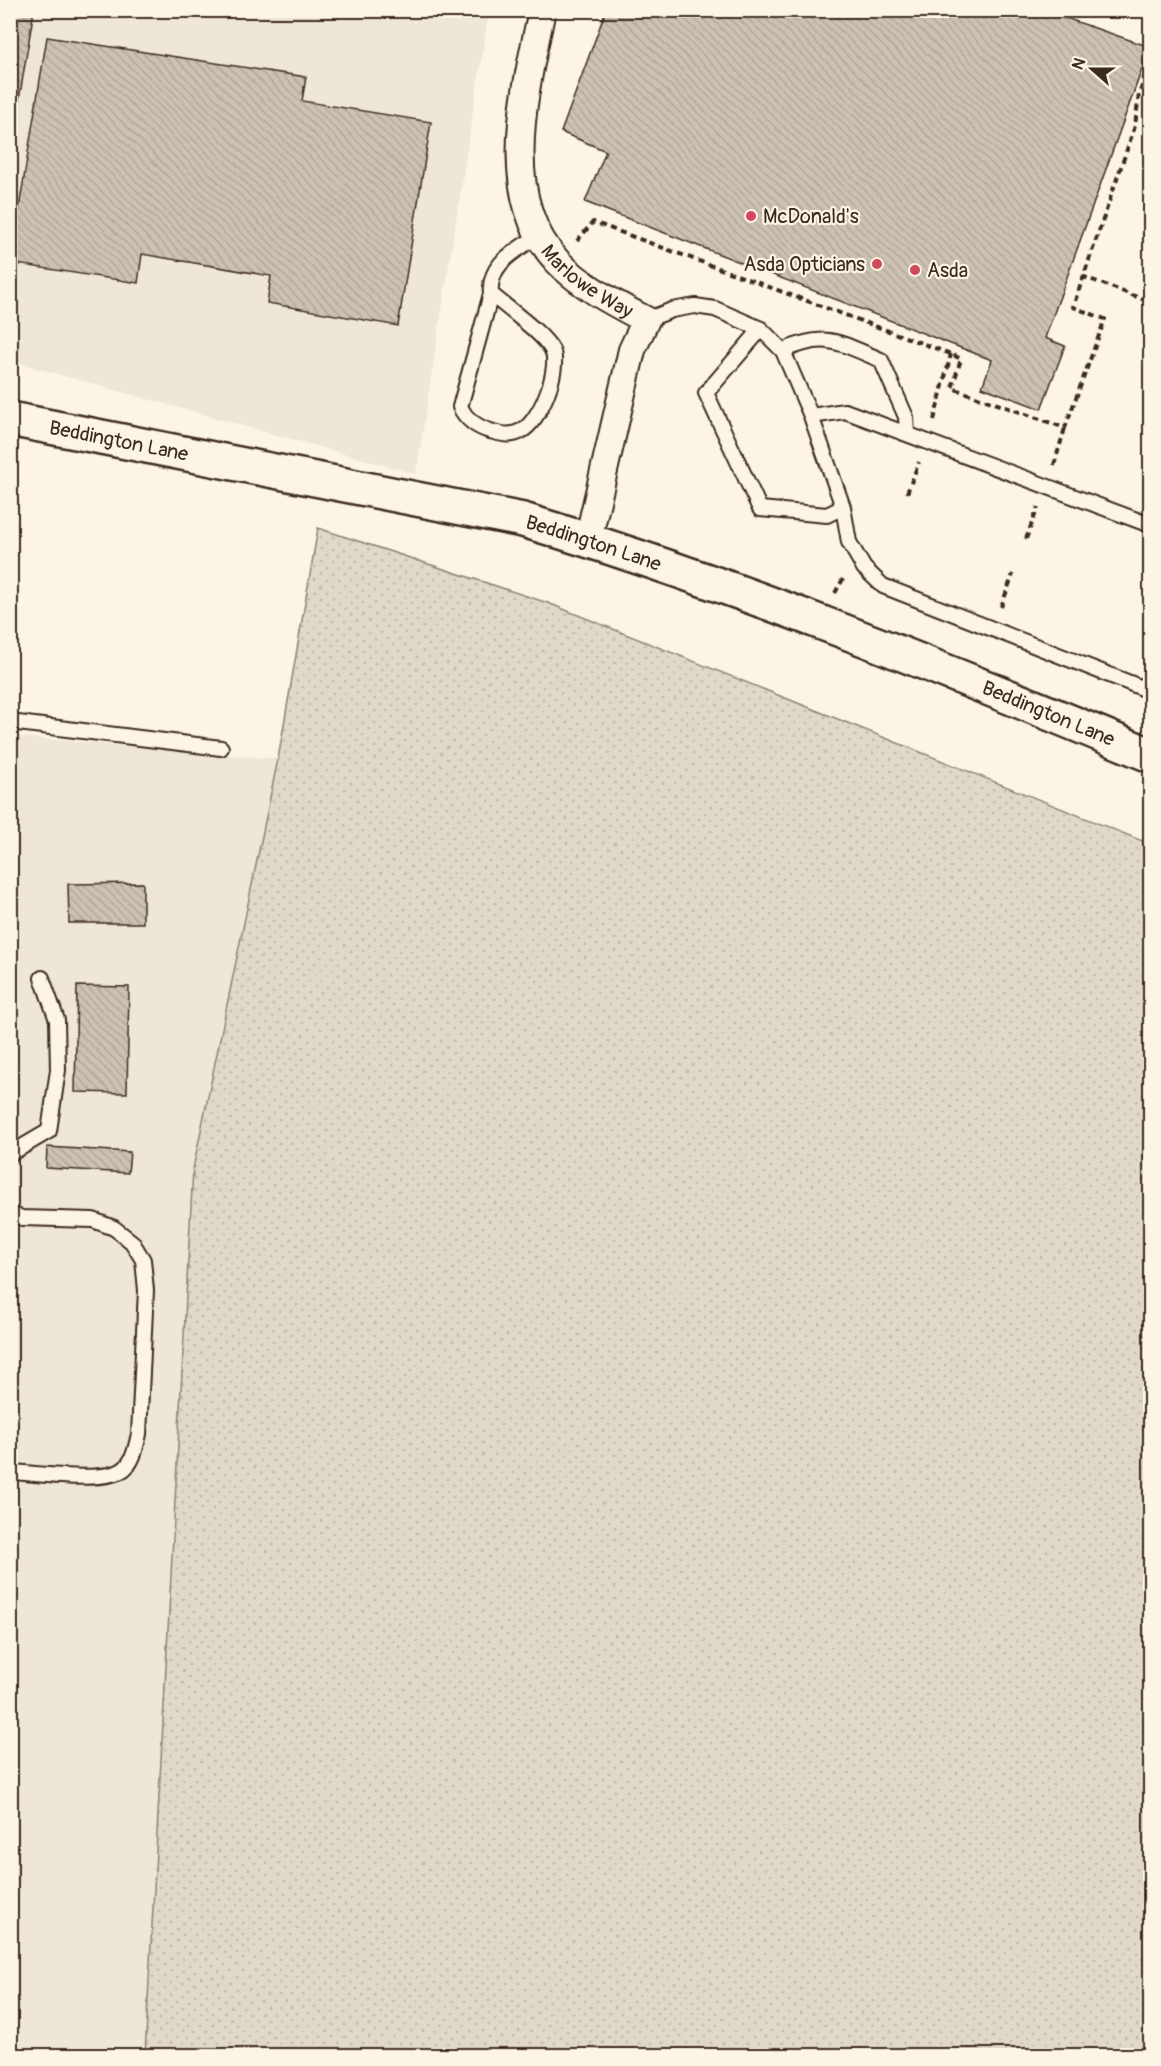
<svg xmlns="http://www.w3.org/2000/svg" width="1161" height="2066" font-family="Pangolin,sans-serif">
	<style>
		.built { fill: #eee6d6 }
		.grass { fill: url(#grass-dots); stroke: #8e8173; stroke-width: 1.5 }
		.building { fill: url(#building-back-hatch); stroke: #3b2a1e; stroke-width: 1.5 }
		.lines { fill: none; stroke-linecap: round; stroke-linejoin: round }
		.lane-casing { stroke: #3b2a1e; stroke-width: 18 }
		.street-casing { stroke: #3b2a1e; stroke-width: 30 }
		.secondary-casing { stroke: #3b2a1e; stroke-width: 38 }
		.path { stroke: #3b2a1e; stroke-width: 4; stroke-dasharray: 6 4.5; stroke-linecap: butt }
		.lane { stroke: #fcf5e5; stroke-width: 14 }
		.street { stroke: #fcf5e5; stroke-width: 26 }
		.secondary { stroke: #fcf5e5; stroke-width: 33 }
		.poi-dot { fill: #d1495b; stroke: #fcf5e5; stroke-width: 2 }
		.labels { text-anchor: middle; stroke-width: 4.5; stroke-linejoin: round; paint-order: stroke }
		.poi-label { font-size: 20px; fill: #3b2a1e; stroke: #fcf5e5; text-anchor: start }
		.street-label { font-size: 20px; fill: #3b2a1e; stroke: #fcf5e5 }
	</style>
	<defs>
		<pattern id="grass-dots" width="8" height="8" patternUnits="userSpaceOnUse" patternTransform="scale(1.5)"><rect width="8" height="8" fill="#e0d8c8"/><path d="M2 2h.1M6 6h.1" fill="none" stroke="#c1baab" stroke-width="1.8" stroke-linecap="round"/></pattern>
		<pattern id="building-back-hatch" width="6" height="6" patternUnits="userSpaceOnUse" patternTransform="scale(1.5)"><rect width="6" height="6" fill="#ccc2b3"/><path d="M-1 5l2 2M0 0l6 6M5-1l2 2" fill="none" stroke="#b0a79a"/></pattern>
	</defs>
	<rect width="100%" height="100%" fill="#fcf5e5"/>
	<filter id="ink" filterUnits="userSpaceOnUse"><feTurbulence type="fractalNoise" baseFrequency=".0167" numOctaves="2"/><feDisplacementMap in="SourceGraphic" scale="12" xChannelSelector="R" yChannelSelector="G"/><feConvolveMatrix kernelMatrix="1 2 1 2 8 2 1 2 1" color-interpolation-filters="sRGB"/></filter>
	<g filter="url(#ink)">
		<path class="built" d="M10 11H489L416 474 11 361Z
			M10 736 278 759 193 1169 145 2055H11Z"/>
		<path class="grass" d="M318 528 548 603 1150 844V2055H145L193 1169 278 759Z"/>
		<path class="building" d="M10 10H34L10 154Z
			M606 10H1053L1054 14 1150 47 1045 338 1065 346 1041 409 982 387 992 360 585 202 606 151 561 132Z
			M47 37 306 77 302 101 431 122 398 326 267 303 271 276 142 254 138 283 10 263Z
			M143 883V923H69L68 884Z
			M77 986 129 987 127 1093 75 1092Z
			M47 1147 130 1152 128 1173 46 1168Z"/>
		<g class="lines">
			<g class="lane-casing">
				<path id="lane" d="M491 294C507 308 543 333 552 350 561 368 540 422 521 431 510 437 502 434 490 431 476 427 466 419 460 407Z
					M491 294C488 263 516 251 539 235
					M646 320 672 310 695 306 715 309 761 329 783 351 811 416 843 507 849 542 864 568 883 586 1150 691
					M761 329 706 393 760 509 827 515 843 507
					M783 351C827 331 839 343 881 360L906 417 907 434
					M811 416 845 411 1150 525
					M10 722 221 748
					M10 1154 49 1131 58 1070 57 1020 42 978
					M10 1214 22 1218 93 1220 114 1228 132 1242 143 1260 146 1290 139 1434C136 1446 134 1461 124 1469 104 1484 36 1473 10 1472"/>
			</g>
			<g class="street-casing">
				<g id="street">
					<path id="s1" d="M542 10C526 88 496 197 558 262 582 287 616 304 646 320L632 350 588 540"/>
				</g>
			</g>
			<g class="secondary-casing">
				<g id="secondary">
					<path id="s2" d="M10 419 523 520C737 585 944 669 1150 755"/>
				</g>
			</g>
			<path class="path" d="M577 241 593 222 951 354 961 359 952 388 1065 428 1105 319 1073 307 1135 126 1139 94 1150 65
				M1082 276 1150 302
				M934 420 951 354
				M1054 465 1065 428
				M907 493 919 462
				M1026 539 1038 507
				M835 593 843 579
				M1001 607 1013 574"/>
			<use href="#lane" class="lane"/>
			<use href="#street" class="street"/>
			<use href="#secondary" class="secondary"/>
		</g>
	</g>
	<g class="poi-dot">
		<circle cx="751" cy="216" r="6"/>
		<circle cx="877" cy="264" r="6"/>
		<circle cx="915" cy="270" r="6"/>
	</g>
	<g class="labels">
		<g class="poi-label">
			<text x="763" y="223">McDonald's</text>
			<text x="865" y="271" text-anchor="end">Asda Opticians</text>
			<text x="927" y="277">Asda</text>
		</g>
		<g class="street-label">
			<text dy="7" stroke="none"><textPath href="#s1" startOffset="298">Marlowe Way</textPath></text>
			<text dy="7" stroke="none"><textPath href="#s2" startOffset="111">Beddington Lane</textPath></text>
			<text dy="7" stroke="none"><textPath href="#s2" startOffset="597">Beddington Lane</textPath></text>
			<text dy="7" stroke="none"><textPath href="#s2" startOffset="1083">Beddington Lane</textPath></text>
		</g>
	</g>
	<rect width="1161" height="2066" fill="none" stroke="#fcf5e5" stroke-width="36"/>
	<rect x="18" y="18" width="1125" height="2030" fill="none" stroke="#3b2a1e" stroke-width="2" filter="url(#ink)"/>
	<g transform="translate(1092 69) rotate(291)" stroke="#fcf5e5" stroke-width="4.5" paint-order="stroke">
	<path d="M0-4.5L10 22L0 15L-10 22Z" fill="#3b2a1e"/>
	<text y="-9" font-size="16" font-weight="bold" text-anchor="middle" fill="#3b2a1e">N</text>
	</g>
</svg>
